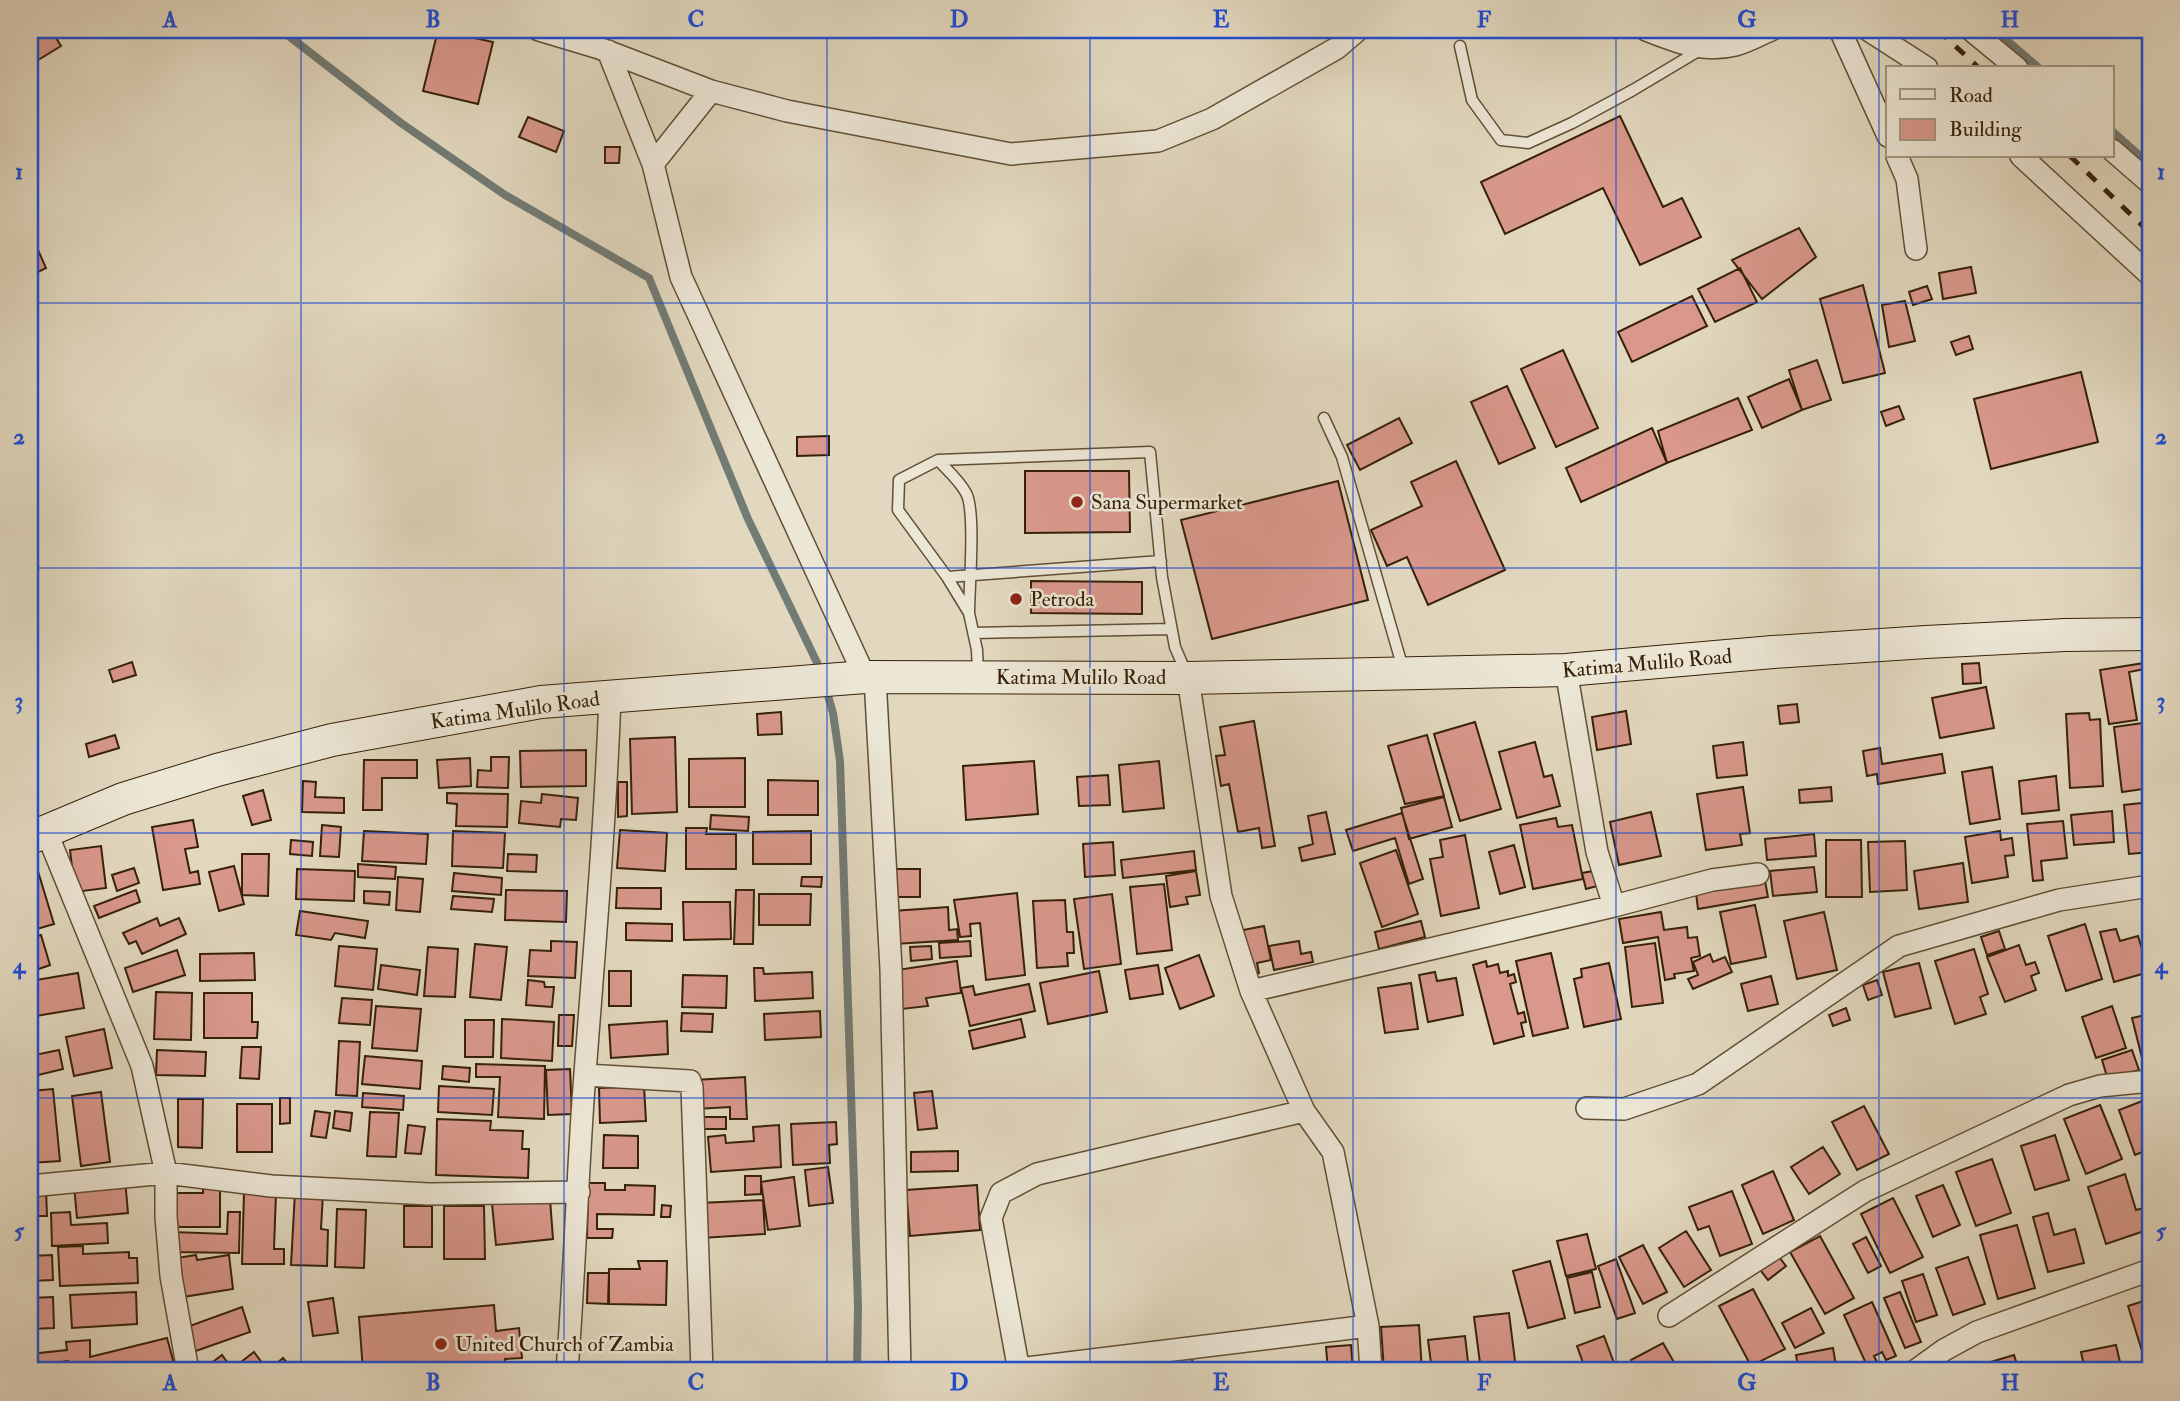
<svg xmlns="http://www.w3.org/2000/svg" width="2180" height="1401" font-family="'IM FELL Double Pica',serif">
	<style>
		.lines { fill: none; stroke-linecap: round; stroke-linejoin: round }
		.stream { stroke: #727b74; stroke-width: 8 }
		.building { fill: #d9988b; stroke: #362107; stroke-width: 2 }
		.service-casing { stroke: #614f35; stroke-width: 13 }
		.minor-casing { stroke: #614f35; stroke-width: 24 }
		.secondary-casing { stroke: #362107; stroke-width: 34 }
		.service { stroke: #ece6d5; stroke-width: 10 }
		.minor { stroke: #ece6d5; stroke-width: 21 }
		.secondary { stroke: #ece6d5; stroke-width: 32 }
		.rail { stroke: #362107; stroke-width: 5; stroke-dasharray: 12 12; stroke-linecap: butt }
		.grid { fill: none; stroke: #1d4ed8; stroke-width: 2; stroke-opacity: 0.55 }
		.poi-dot { fill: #8f2418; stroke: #ece6d5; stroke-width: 2.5 }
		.labels { text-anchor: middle; stroke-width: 5; stroke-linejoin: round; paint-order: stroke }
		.poi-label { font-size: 21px; fill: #362107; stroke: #ece6d5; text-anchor: start }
		.street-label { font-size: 21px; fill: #362107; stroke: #ece6d5 }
		.neatline { fill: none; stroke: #1d4ed8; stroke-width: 2.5 }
		.grid-label { font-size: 23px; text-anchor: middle; font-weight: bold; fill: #1d4ed8 }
	</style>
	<rect width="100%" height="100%" fill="#e2d8bf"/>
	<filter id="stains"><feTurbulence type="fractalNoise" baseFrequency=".00286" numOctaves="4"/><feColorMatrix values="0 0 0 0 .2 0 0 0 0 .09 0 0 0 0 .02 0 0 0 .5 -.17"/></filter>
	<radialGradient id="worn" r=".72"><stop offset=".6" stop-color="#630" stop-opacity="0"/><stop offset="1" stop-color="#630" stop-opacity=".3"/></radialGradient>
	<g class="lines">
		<path class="stream" d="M281 30 401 123 505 195 649 278 748 519 822 673
			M1995 30 2039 68
			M2112 131 2150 165
			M825 685 833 713 840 761 858 1305 857 1371"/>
	</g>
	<path class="building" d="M46 30H51L61 46 30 65V40Z
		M438 30 493 42 478 104 423 91Z
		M1620 116 1663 207 1682 198 1701 237 1640 265 1603 188 1505 234 1481 182Z
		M528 117 564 131 556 152 519 137Z
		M605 147H620L619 163H605Z
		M1799 228 1816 257 1762 299 1732 260Z
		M30 232 46 268 30 276Z
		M1971 267 1976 293 1943 299 1939 273Z
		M1740 268 1757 302 1715 322 1698 289Z
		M1863 285 1885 373 1843 383 1820 299Z
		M1927 286 1932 299 1913 305 1909 292Z
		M1692 296 1707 326 1632 362 1618 332Z
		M1905 301 1915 341 1889 347 1882 305Z
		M1969 336 1973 349 1956 355 1951 342Z
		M1563 350 1598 428 1556 447 1521 369Z
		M1817 360 1831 400 1802 410 1789 370Z
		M2081 372 2098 442 1991 469 1974 399Z
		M1789 379 1802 410 1762 428 1748 397Z
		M1507 386 1535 448 1499 464 1471 402Z
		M1738 398 1752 430 1667 463 1658 431Z
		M1899 406 1904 419 1886 426 1881 412Z
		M1399 418 1412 443 1360 470 1347 445Z
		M1652 428 1667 463 1581 502 1566 468Z
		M829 436V455L797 456V437Z
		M1456 461 1505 570 1428 605 1407 557 1387 566 1371 530 1422 506 1411 482Z
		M1025 471H1129L1130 532 1025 533Z
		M1338 481 1368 600 1212 639 1181 520Z
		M1031 581 1142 582V614L1031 613Z
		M132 662 136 675 113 682 109 670Z
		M1979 663 1981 683 1963 684 1962 664Z
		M2144 663 2145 669 2129 672 2137 720 2109 724 2100 670Z
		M1986 687 1994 728 1940 738 1932 698Z
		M1797 704 1799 722 1780 724 1778 706Z
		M1626 711 1631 744 1597 750 1592 717Z
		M781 712 782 734 758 735 757 714Z
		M2089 713 2090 720 2100 719 2103 786 2070 788 2066 714Z
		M1254 721 1275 846 1262 848 1259 828 1238 832 1229 784 1221 786 1216 756 1225 755 1220 727Z
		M1475 722 1501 809 1460 821 1434 734Z
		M2150 722V788L2122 792 2114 727Z
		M115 735 119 748 89 757 86 744Z
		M1427 735 1444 796 1405 804 1388 746Z
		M675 737 677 812 632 814 630 739Z
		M1535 742 1544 777 1552 775 1560 806 1517 818 1499 752Z
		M1743 742 1747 775 1717 778 1713 746Z
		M1880 748 1882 764 1942 754 1945 773 1878 784 1877 774 1867 776 1863 751Z
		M586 750V786L521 787 520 751Z
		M491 757H509L508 788 477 787 478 770 491 771Z
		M470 758 471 786 439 788 437 760Z
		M745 758V807H689V759Z
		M364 760H417V778H382V810H363Z
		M1034 761 1038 814 966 820 963 766Z
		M1159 761 1164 808 1123 812 1119 765Z
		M1992 767 2000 819 1970 824 1962 772Z
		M1108 775 1110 805 1079 806 1077 777Z
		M2056 776 2059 810 2022 814 2019 781Z
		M768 780 818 781V815H768Z
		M303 781 316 782 315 797 344 798V813L302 812Z
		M618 782H627V816L618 817Z
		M1743 787 1750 833 1740 834 1742 845 1706 850 1697 794Z
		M1831 787 1832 801 1800 803 1799 790Z
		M263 790 271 820 252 825 243 796Z
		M447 793 508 794 507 827 456 826 457 804 447 803Z
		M542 794 578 798 576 820 561 819 560 827 519 823 521 801 541 803Z
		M1444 797 1452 827 1409 839 1401 808Z
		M2150 802V852L2129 854 2124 805Z
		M2112 811 2114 842 2074 845 2071 815Z
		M1326 812 1335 854 1302 861 1299 848 1313 844 1308 816Z
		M1651 812 1661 856 1619 865 1610 822Z
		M1402 813 1423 879 1409 884 1395 838 1353 851 1346 830Z
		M711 815 749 817 748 831 710 829Z
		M1556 818 1558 827 1572 825 1583 879 1533 889 1520 825Z
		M193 820 198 847 185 849 190 873 198 871 200 884 163 890 152 827Z
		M2063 821 2067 858 2041 861 2043 880 2033 881 2027 824Z
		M322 825 341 827 339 857 320 856Z
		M686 828H707L706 834H736V869H686Z
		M620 830 667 833 665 871 617 868Z
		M364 831 428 834 426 864 362 861Z
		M453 831 505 833 503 868 452 866Z
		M811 831V864H753V832Z
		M2000 831 2001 840 2012 838 2014 855 2005 856 2008 877 1972 883 1965 837Z
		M1814 834 1816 856 1767 860 1765 839Z
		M1465 835 1479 908 1441 916 1430 859 1443 857 1440 840Z
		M291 840 313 842 312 856 290 854Z
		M1826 840H1861L1862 897H1826Z
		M1905 841 1907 890 1870 892 1868 842Z
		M1113 842 1115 875 1085 877 1083 844Z
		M1514 845 1525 887 1500 894 1489 852Z
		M101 846 106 888 75 892 70 850Z
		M1396 850 1418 914 1382 927 1360 863Z
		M1194 851 1196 870 1123 878 1121 860Z
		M242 854H269L268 896 242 895Z
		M508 854 537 855 536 872 507 871Z
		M1963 863 1968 902 1919 909 1914 871Z
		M358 864 396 867 395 879 358 877Z
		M234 866 244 904 219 911 209 872Z
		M1814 867 1817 892 1773 896 1770 871Z
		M37 868 54 924 30 931V870Z
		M134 868 139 883 117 891 112 875Z
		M297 869 355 871 354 901 296 899Z
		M892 869H920V897H892Z
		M1196 871 1200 895 1186 897 1188 904 1170 907 1166 876Z
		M1593 871 1597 886 1586 889 1582 873Z
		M454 873 502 878 501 895 452 891Z
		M398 877 423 879 420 912 396 910Z
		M802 877H822L821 887 801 886Z
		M1765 881 1768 897 1698 909 1696 893Z
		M1164 884 1172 950 1137 954 1130 887Z
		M617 888H661V909L616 908Z
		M136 890 140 902 99 918 94 906Z
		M506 890 567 891 566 922 505 920Z
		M736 890H754L753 944H734Z
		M364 891 390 892 389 905 364 903Z
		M1017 893 1025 975 986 980 980 923 970 924 971 936 960 937 954 900Z
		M759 894H811L810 925H759Z
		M1112 894 1121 964 1084 969 1074 899Z
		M453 896 494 899 492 912 451 909Z
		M1065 900 1067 932H1073L1074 953H1067L1068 966 1037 968 1033 901Z
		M683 902H730L731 939 684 940Z
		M1755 905 1766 957 1731 964 1720 912Z
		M948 907 949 930 957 929 958 940 895 944 893 911Z
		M300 911 368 921 365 938 335 933 331 940 296 935Z
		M1661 912 1664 930 1687 927 1688 938 1697 937 1700 956 1691 958 1694 971 1674 974 1675 978 1665 980 1658 937 1623 943 1619 919Z
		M1824 912 1837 970 1797 979 1784 921Z
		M157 918 160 926 179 918 186 934 142 954 136 941 129 944 123 933Z
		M1421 921 1425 937 1379 949 1375 932Z
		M626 923 672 924V941L626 940Z
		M2085 924 2102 979 2066 991 2048 936Z
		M1264 926 1271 960 1257 963 1259 973 1250 975 1243 930Z
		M2116 929 2120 941 2138 936 2149 972 2114 982 2100 932Z
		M1999 931 2005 949 1987 955 1981 937Z
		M41 935 50 965 30 972V938Z
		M551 941 577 942 575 978 528 976 530 950 551 951Z
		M970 941 971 956 940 958 939 943Z
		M1299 941 1301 954 1311 952 1313 962 1274 970 1269 946Z
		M1655 943 1663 1003 1632 1007 1625 947Z
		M475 944 507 947 501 1000 470 997Z
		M2019 945 2026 965 2035 962 2039 973 2031 976 2036 990 2005 1002 1987 957Z
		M339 946 377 949 373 990 335 986Z
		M931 946 932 959 911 961 910 947Z
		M428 947 458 949 455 997 424 996Z
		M1974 949 1988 994 1980 997 1986 1014 1955 1024 1935 961Z
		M177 950 185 975 133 992 125 968Z
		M254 953 255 980 200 981V954Z
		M1551 953 1568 1028 1533 1036 1516 961Z
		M1710 954 1713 962 1725 957 1732 972 1693 989 1688 979 1698 975 1693 962Z
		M1199 955 1214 996 1180 1009 1165 968Z
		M957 961 961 993 926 998 928 1006 902 1009 897 970Z
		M1486 961 1487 967 1498 964 1500 973 1508 971V976L1514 974 1516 982 1510 984 1518 1014 1524 1012 1526 1022 1521 1023 1524 1036 1494 1044 1473 965Z
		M1609 963 1621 1019 1584 1027 1574 979 1582 977 1581 969Z
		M1919 963 1931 1008 1895 1017 1883 972Z
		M381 965 420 970 417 995 378 989Z
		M1158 965 1163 994 1130 999 1125 970Z
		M754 968H763L764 974 812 972 813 998 755 1001Z
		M609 971H631V1006H609Z
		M1099 971 1107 1012 1048 1024 1040 983Z
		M1435 972 1437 981 1456 978 1463 1015 1428 1022 1419 975Z
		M78 973 84 1008 30 1017V981Z
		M683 975 727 976 726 1008 682 1007Z
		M1771 976 1778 1004 1748 1011 1741 984Z
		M528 980 544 982 545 987H554L552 1007 526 1005Z
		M1877 980 1882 995 1868 1000 1863 985Z
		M1411 983 1418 1029 1385 1033 1378 988Z
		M1029 984 1035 1011 970 1026 961 988 973 986 975 995Z
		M156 992 192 993 191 1040 154 1039Z
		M204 993H252V1022H258L257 1038H204Z
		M342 998 372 1000 370 1025 339 1023Z
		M376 1006 421 1009 417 1051 372 1048Z
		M2112 1006 2126 1048 2096 1058 2082 1017Z
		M1846 1008 1850 1020 1833 1026 1829 1015Z
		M820 1011 821 1037 765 1040 764 1014Z
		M682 1013 713 1014 712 1032 681 1031Z
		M2150 1014V1065L2144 1066 2132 1018Z
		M559 1015H574L572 1046H558Z
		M502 1019 554 1022 552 1061 501 1058Z
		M1021 1019 1025 1037 973 1049 969 1031Z
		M465 1020H494L493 1057H465Z
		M667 1021 668 1054 611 1058 609 1025Z
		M104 1029 112 1068 74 1076 66 1037Z
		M339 1041 360 1042 357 1096 336 1095Z
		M242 1047H261L259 1079 240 1078Z
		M59 1050 63 1069 30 1077V1056Z
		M157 1050 206 1052 205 1076 156 1075Z
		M2132 1050 2139 1070 2108 1080 2102 1060Z
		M365 1056 422 1061 420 1089 362 1084Z
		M476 1064 545 1066 544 1119 498 1117 500 1077H476Z
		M443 1066 470 1068 469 1082 442 1079Z
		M570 1069 572 1114 548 1115 546 1070Z
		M745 1077 747 1119H730V1107L696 1109 695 1080Z
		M439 1086 494 1089 492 1115 438 1112Z
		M644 1086 646 1121 600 1123 599 1088Z
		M53 1089 60 1161 30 1163V1091Z
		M932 1091 937 1128 918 1130 914 1093Z
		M101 1092 110 1162 81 1166 72 1096Z
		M363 1093 404 1096 403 1110 362 1107Z
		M280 1098H290V1123L280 1124Z
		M2150 1098V1149L2135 1155 2119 1110Z
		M178 1099H203L202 1148 178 1147Z
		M237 1104H272V1152H237Z
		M2100 1105 2122 1159 2086 1174 2064 1119Z
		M1864 1106 1889 1154 1857 1170 1832 1122Z
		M315 1111 330 1113 326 1138 311 1136Z
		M335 1111 352 1113 350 1131 333 1128Z
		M370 1112 399 1113 396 1157 367 1156Z
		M696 1117H726V1129H696Z
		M437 1119 491 1121 490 1130 523 1131 522 1149H529L528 1178 436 1175Z
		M836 1122 837 1144 829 1145 830 1163 793 1165 791 1124Z
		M408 1125 425 1127 421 1154 405 1153Z
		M779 1125 781 1167 711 1172 708 1137 725 1135 726 1143 754 1141 753 1127Z
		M604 1135 638 1136V1168H603Z
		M2055 1135 2069 1180 2035 1190 2021 1146Z
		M1823 1147 1840 1174 1809 1194 1791 1167Z
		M958 1151V1171L911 1172V1152Z
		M1992 1159 2011 1213 1976 1226 1956 1172Z
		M828 1167 833 1203 809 1206 805 1170Z
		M1773 1171 1794 1220 1763 1234 1742 1185Z
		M2125 1174 2136 1210 2144 1208 2150 1229 2106 1244 2088 1187Z
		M745 1176H761V1194L745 1195Z
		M794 1177 800 1226 768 1230 761 1182Z
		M125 1179 128 1213 77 1218 74 1185Z
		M588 1183H605V1190H625V1185L655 1186 654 1215 597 1214V1229H613L612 1238H587Z
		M203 1185H220V1227H171V1193H203Z
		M977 1185 980 1230 910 1236 906 1190Z
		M1943 1185 1960 1225 1933 1237 1916 1196Z
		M30 1190H46L47 1216H30Z
		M1732 1191 1752 1244 1720 1256 1709 1226 1698 1230 1689 1207Z
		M244 1192 276 1193 274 1249H284V1264H242Z
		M295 1192 323 1193 321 1229 328 1230 327 1266 291 1265Z
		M1893 1198 1923 1257 1890 1273 1861 1214Z
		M550 1199 553 1239 496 1245 492 1204Z
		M763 1200 765 1234 702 1238 700 1203Z
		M662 1205 671 1206 670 1217H661Z
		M404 1206H432V1247H404Z
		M444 1206H484L485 1259H444Z
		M337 1209 366 1210 364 1268 335 1267Z
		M70 1212 71 1225 107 1223 108 1243 52 1246 51 1213Z
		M228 1212H240L239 1253 173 1252V1232L227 1234Z
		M2048 1213 2054 1235 2075 1229 2084 1263 2048 1272 2033 1217Z
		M2017 1225 2035 1288 1998 1299 1980 1235Z
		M1686 1231 1711 1270 1684 1287 1659 1248Z
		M1587 1234 1596 1269 1566 1276 1557 1241Z
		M1820 1236 1854 1298 1825 1314 1790 1252Z
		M1866 1237 1881 1266 1868 1273 1853 1244Z
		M1643 1245 1667 1292 1643 1304 1619 1257Z
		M83 1246V1254L129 1252V1258H137L138 1283 60 1286 58 1247Z
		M1776 1253 1786 1266 1768 1280 1758 1267Z
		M52 1255 53 1280 30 1281V1256Z
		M196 1255 197 1260 229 1255 233 1289 183 1297 177 1258Z
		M1968 1257 1985 1304 1953 1315 1936 1268Z
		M1616 1259 1635 1313 1617 1319 1598 1266Z
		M638 1261H667L666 1305 609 1304V1269H640Z
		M1550 1261 1565 1318 1528 1328 1513 1271Z
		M1592 1272 1600 1307 1575 1313 1567 1278Z
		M588 1273H609L608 1304 587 1303Z
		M1923 1274 1937 1315 1916 1322 1902 1281Z
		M1753 1289 1785 1349 1751 1366 1719 1306Z
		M136 1292 137 1324 72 1328 70 1295Z
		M1900 1292 1921 1342 1905 1348 1884 1298Z
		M53 1297 54 1328 30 1329V1298Z
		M333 1298 338 1333 313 1336 308 1302Z
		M2150 1299V1366L2147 1367 2128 1306Z
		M1872 1302 1896 1356 1886 1360 1882 1352 1874 1356 1878 1364 1868 1368 1844 1315Z
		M494 1305 496 1331 519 1328 522 1358 505 1359 506 1371H363L359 1317Z
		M242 1307 250 1332 193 1352 184 1328Z
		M1811 1308 1824 1333 1795 1348 1782 1323Z
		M1509 1313 1516 1369 1481 1371 1474 1317Z
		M1419 1325 1422 1371H1384L1381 1327Z
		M1465 1336 1469 1371H1432L1428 1340Z
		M1604 1336 1617 1371H1586L1577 1346Z
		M167 1338 176 1371H90L89 1364 86 1371H68V1361L30 1367V1354L67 1350 66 1342 90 1340V1357Z
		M1663 1343 1679 1371H1637L1631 1360Z
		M1351 1345 1353 1371H1328L1326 1347Z
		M2116 1345 2122 1371H2085L2081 1352Z
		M1833 1348 1836 1366 1824 1368 1825 1371H1799L1796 1355Z
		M254 1352 263 1364 254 1371H201L222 1355 232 1369Z
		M2014 1355 2019 1371H1975L1974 1367Z
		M1192 1357 1193 1371H1152L1151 1361Z
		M283 1358 294 1371H268Z"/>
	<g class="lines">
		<g class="service-casing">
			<path id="service" d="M1460 46 1472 100 1501 140 1528 143 1572 123 1633 90 1700 50
				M1324 418 1342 457 1404 672
				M938 460C947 470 959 480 966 493 976 510 969 589 969 613
				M947 577 1161 561
				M974 633 1171 629
				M978 674 977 650 969 613 947 577 898 510 899 480 938 460 1150 452 1162 577 1175 647 1187 675"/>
		</g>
		<g class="minor-casing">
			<path id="minor" d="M539 30 599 48 711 91 787 111 1011 154 1158 141 1212 119 1337 48 1358 30
				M1646 30C1677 42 1702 53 1735 45 1747 42 1759 35 1771 30
				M1840 30 1888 136
				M1868 30 1927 68
				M1971 30 2017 68
				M608 51 653 164
				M711 91 653 164 681 277 865 677
				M2112 150 2150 183
				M1897 156 1907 179 1916 249
				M2021 156 2150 275
				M1566 670 1597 852 1614 906
				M875 678 891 969 900 1371
				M1188 678 1221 896 1251 991 1304 1111 1333 1152 1368 1326 1371 1371
				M46 831 142 1066 166 1173V1217L171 1276 188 1371
				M1251 991 1614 906 1712 880 1758 874
				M585 1075 690 1081 692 1087 702 1371
				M1587 1108 1624 1109 1698 1084 1899 946 2059 900 2150 886
				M30 1186 166 1173 271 1186 429 1194 579 1192
				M1669 1316 1865 1191 2069 1095 2100 1086 2150 1081
				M1019 1369 1368 1326
				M567 1371C574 1281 577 1190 583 1100 593 965 605 831 610 696
				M1019 1371 991 1218 1001 1193 1037 1174 1304 1111
				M1915 1371 1944 1350 1977 1332 2150 1270"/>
		</g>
		<g class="secondary-casing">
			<path id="secondary" d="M30 838 123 799 217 770 332 740 541 702 865 677 1188 678 1566 670 1773 652 1926 642 2065 635 2150 634"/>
		</g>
		<use href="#service" class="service"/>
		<use href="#minor" class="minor"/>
		<use href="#secondary" class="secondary"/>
		<path class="rail" d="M1938 30 1979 68
			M2070 156 2150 233"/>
	</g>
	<path class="grid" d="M301 30V1371M564 30V1371M827 30V1371M1090 30V1371M1353 30V1371M1616 30V1371M1879 30V1371M30 303H2150M30 568H2150M30 833H2150M30 1098H2150"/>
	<g class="poi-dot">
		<circle cx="1077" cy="502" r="7"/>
		<circle cx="1016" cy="599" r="7"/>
		<circle cx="441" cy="1344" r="7"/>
	</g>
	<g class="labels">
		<g class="poi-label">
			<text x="1091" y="509">Sana Supermarket</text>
			<text x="1030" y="606">Petroda</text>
			<text x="455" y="1351">United Church of Zambia</text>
		</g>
		<g class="street-label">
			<text transform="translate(1647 663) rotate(-5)" y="7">Katima Mulilo Road</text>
			<text x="1081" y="684">Katima Mulilo Road</text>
			<text transform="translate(515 710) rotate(-8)" y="7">Katima Mulilo Road</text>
		</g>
	</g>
	<rect width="2180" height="1401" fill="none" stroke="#e2d8bf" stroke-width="77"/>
	<rect x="1886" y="66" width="228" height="91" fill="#ece6d5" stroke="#a39783" stroke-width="2"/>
	<rect x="1900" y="89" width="35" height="10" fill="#ece6d5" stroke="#a39783" stroke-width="2"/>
	<text x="1949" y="102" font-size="21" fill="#362107">Road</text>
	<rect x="1900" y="119" width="35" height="21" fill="#d9988b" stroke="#a39783" stroke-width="2"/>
	<text x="1949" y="136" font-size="21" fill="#362107">Building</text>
	<rect x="38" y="38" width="2104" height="1324" class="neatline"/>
	<g class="grid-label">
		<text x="170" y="27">A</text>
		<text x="433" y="27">B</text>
		<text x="696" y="27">C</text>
		<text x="959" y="27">D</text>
		<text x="1221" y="27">E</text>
		<text x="1484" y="27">F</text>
		<text x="1747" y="27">G</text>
		<text x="2010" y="27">H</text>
		<text x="19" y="179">1</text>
		<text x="2161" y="179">1</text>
		<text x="19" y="444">2</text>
		<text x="2161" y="444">2</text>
		<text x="19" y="708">3</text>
		<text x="2161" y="708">3</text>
		<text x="19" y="973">4</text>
		<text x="2161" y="973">4</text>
		<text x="19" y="1238">5</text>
		<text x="2161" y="1238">5</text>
		<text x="170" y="1390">A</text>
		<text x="433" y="1390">B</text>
		<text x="696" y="1390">C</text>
		<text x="959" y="1390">D</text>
		<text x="1221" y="1390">E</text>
		<text x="1484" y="1390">F</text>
		<text x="1747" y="1390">G</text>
		<text x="2010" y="1390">H</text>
	</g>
	<rect width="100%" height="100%" filter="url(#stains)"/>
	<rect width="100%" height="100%" fill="url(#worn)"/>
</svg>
